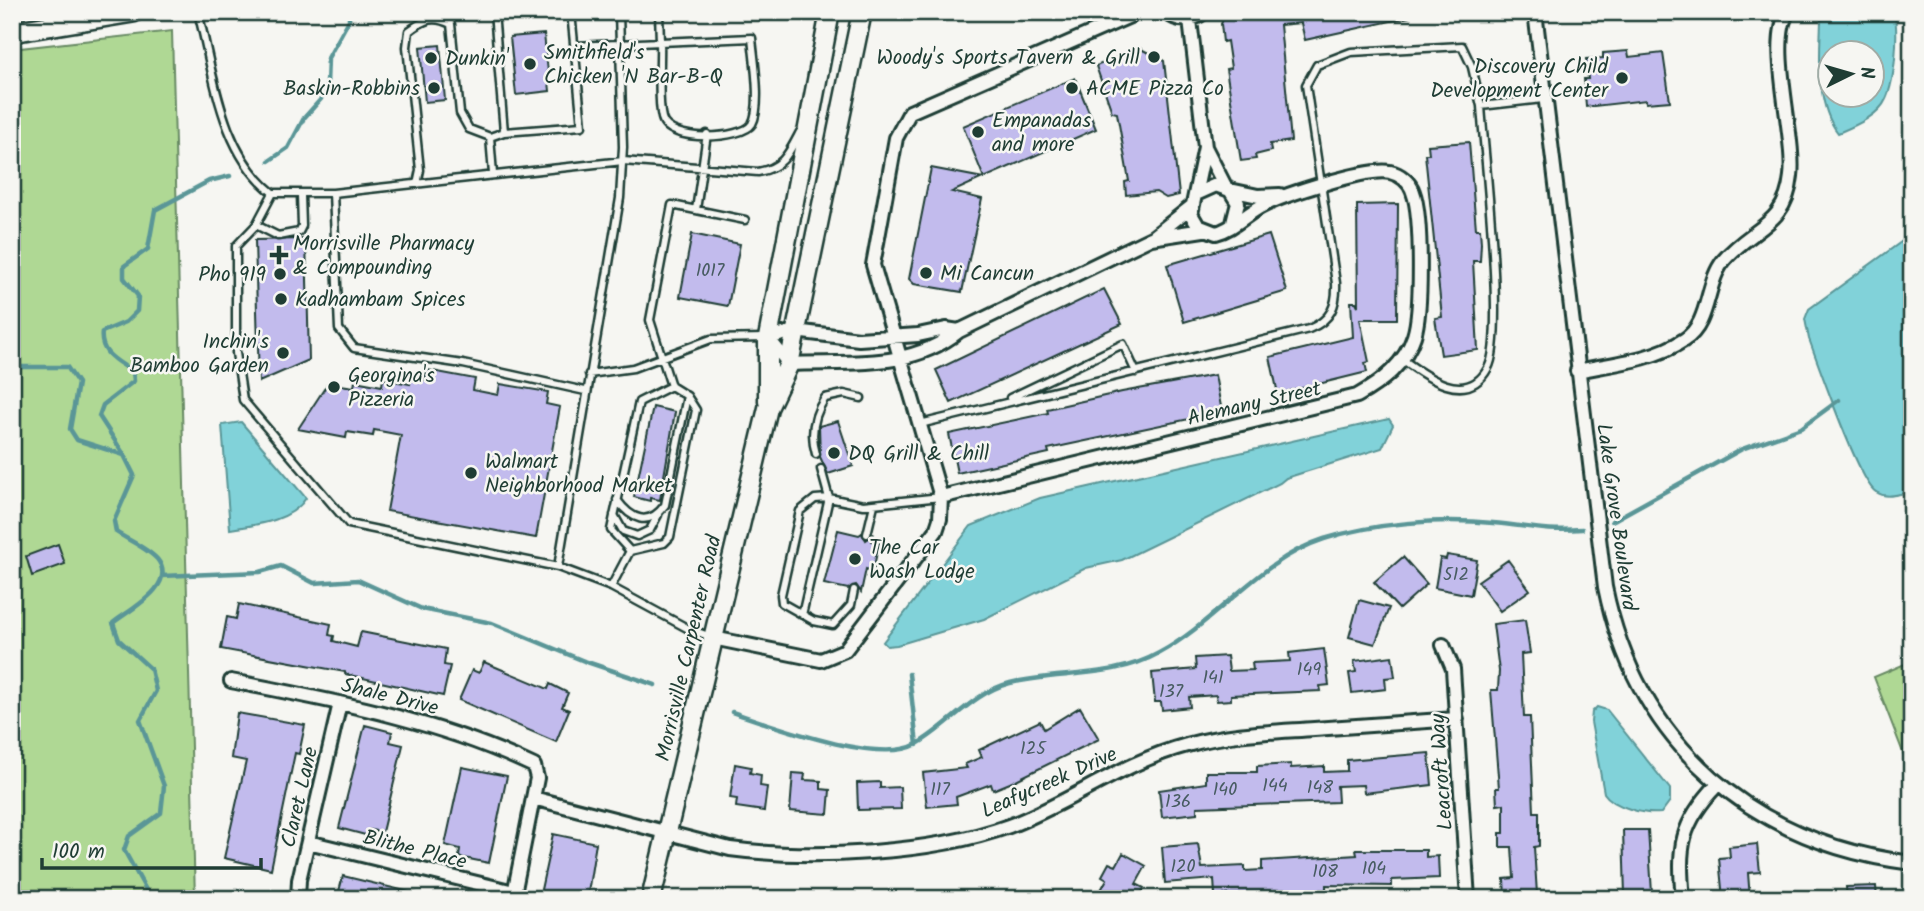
<svg xmlns="http://www.w3.org/2000/svg" width="1924" height="911" font-family="Kalam,sans-serif">
	<style>
		.green { fill: #afd894; stroke: #678a64; stroke-width: 2 }
		.water { fill: #81d2d9; stroke: #5a9697; stroke-width: 2; fill-rule: evenodd }
		.lines { fill: none; stroke-linecap: round; stroke-linejoin: round }
		.stream { stroke: #5a9697; stroke-width: 4.5 }
		.building { fill: #c2bbed; stroke: #1f3d34; stroke-width: 2 }
		.lane-casing { stroke: #1f3d34; stroke-width: 11 }
		.street-casing { stroke: #1f3d34; stroke-width: 18 }
		.secondary-casing { stroke: #1f3d34; stroke-width: 23 }
		.primary-casing { stroke: #1f3d34; stroke-width: 24 }
		.lane { stroke: #f6f6f2; stroke-width: 6 }
		.street { stroke: #f6f6f2; stroke-width: 12 }
		.secondary { stroke: #f6f6f2; stroke-width: 18 }
		.primary { stroke: #f6f6f2; stroke-width: 19 }
		.poi-dot { fill: #1f3d34; stroke: #f6f6f2; stroke-width: 2.5 }
		.labels { text-anchor: middle; stroke-width: 5; stroke-linejoin: round; paint-order: stroke }
		.number-label { font-size: 18px; fill: #485c62 }
		.poi-label { font-size: 21px; fill: #1f3d34; stroke: #f6f6f2; text-anchor: start }
		.street-label { font-size: 21px; fill: #1f3d34; stroke: #f6f6f2 }
	</style>
	<rect width="100%" height="100%" fill="#f6f6f2"/>
	<filter id="ink" filterUnits="userSpaceOnUse"><feTurbulence type="fractalNoise" baseFrequency=".0143" numOctaves="2"/><feDisplacementMap in="SourceGraphic" scale="14" xChannelSelector="R" yChannelSelector="G"/><feConvolveMatrix kernelMatrix="1 2 1 2 8 2 1 2 1" color-interpolation-filters="sRGB"/></filter>
	<g filter="url(#ink)">
		<path class="green" d="M172 31 195 899H12V49Z
			M1912 661V776L1874 677Z"/>
		<path class="water" d="M1894 12C1899 32 1895 80 1886 99 1879 116 1854 126 1838 133 1815 103 1820 56 1821 20L1844 15ZM1829 52H1871V94H1829Z
			M1912 234V492C1898 493 1889 500 1876 492 1860 484 1818 363 1809 339L1805 319 1809 309Z
			M1389 419 1393 425 1382 448 1286 478 1280 483 1122 560 1086 568 984 619 897 645 887 646 883 642 971 526 1040 498Z
			M241 422 306 498C292 521 256 525 230 529L222 425Z
			M1597 707 1607 710 1670 789V801L1661 813C1645 815 1613 807 1604 793L1591 722 1592 712Z"/>
		<g class="lines">
			<path class="stream" d="M269 161 288 148 304 118 321 99 327 84 328 58 349 20V12
				M12 361 16 367H67L78 383 70 429 77 440 124 455 134 475 114 521 116 532C128 540 147 548 157 559 179 585 129 610 113 623L119 640 151 669 156 691 140 720 164 786 161 813 129 836 124 850 151 899
				M123 453 99 416 103 405 134 381 133 372C118 361 99 354 102 332L126 322 137 311 138 296 124 278V266L148 249 155 210 209 181 230 176
				M1612 521 1742 449 1801 428 1839 400
				M162 576 260 572 281 566 314 583 358 580 422 609 492 623 584 661 655 685
				M909 674 917 745
				M732 712C771 725 880 766 917 744 949 726 972 693 1010 683 1059 671 1113 679 1159 653 1218 621 1259 560 1324 539 1375 523 1439 518 1493 523 1528 526 1545 532 1582 529"/>
		</g>
		<path class="building" d="M1226 12H1408L1409 17 1305 40 1301 23 1280 25 1291 141 1270 144 1271 151 1255 155 1256 159 1241 161 1226 69 1231 68 1227 41 1223 42 1221 24Z
			M544 34 550 91 516 95 510 37Z
			M440 45 445 100 425 102 420 47Z
			M1139 48 1164 61 1179 195 1166 198 1156 192 1126 195 1125 182 1129 181 1117 113 1112 112 1096 66Z
			M1628 51 1629 57 1663 53 1670 101 1646 103V100L1586 107 1584 79H1588L1586 59 1603 58V53Z
			M1075 78 1096 129 984 178 963 126Z
			M1469 142 1476 229H1480L1481 243 1480 261H1473L1478 350 1441 355 1435 318 1442 317 1425 154H1429L1428 145Z
			M931 168 983 178 952 192 982 199 962 292 914 284 909 279Z
			M1398 204 1397 319H1360L1369 362 1365 363 1367 372 1278 394 1270 357 1353 337 1351 302H1356L1358 306 1357 205Z
			M692 234 740 244 728 306 680 297Z
			M1269 235 1287 291 1184 322 1167 265Z
			M306 239 309 360 259 382 255 240Z
			M1104 289 1122 324 951 403 936 370Z
			M427 370 475 379 473 390 498 395 500 384 548 392 546 404 560 407 536 538 387 511 401 435 374 430 373 436 347 432 346 438 298 429 328 383 354 387 355 381 382 386 383 379 410 384 411 377 425 380Z
			M1215 375 1222 412 1048 449 1049 453 957 473 949 434 1048 413 1047 409 1122 392Z
			M653 407 675 412 660 500 650 498V501L634 497Z
			M838 421 853 466 828 474 820 457 819 426Z
			M838 530 859 535 862 533 866 540 873 535 872 541 879 543 873 571 866 569 861 592 856 585 848 589 824 584Z
			M58 544 65 564 32 576 26 556Z
			M1447 555 1477 560 1471 595 1435 588 1440 558 1446 559Z
			M1403 557 1427 584 1399 609 1374 582Z
			M1508 560 1530 590 1500 611 1478 581Z
			M1359 600 1389 608 1375 644 1349 637Z
			M239 604 331 624 329 635 334 636 333 641 357 647 361 632 446 649 444 665 450 666 443 696 345 674V672L221 649 227 617 236 619Z
			M1525 620 1530 653 1521 654 1524 717H1530L1534 812H1539V846L1534 847 1537 894 1505 896 1504 879 1514 878 1512 847H1500V833H1504V804L1497 805 1496 788H1499L1491 690H1498L1499 671 1493 624Z
			M1324 649 1329 685 1320 686 1321 691 1231 695V700L1217 701 1216 695 1189 697 1190 707 1162 710 1161 702H1155L1152 673 1196 669 1195 658 1227 656 1229 671 1253 670 1252 663 1290 661 1289 653Z
			M1392 656 1395 677 1385 678 1386 689 1352 693 1349 673 1356 672 1354 661Z
			M484 662 548 689 550 684 568 693 562 707 569 710 556 742 459 700 472 670 479 673Z
			M1080 707 1099 739 1010 783 993 790 991 784 956 797 957 804 927 807 923 773 967 768 965 764 982 757 979 750 1040 721 1044 729Z
			M237 713 305 725 299 754 295 753 271 869 224 858 246 761 231 758Z
			M365 725 392 732 390 742 403 745 382 832 370 830 369 836 339 828Z
			M1429 753 1432 785 1364 793 1363 785 1337 786 1338 802 1197 807V813L1162 817 1159 790 1206 783V772H1257V766L1291 764V768L1324 766V772L1347 771V760Z
			M735 764 751 767 750 773 761 775 760 786 767 787 764 811 736 807 737 799 730 798Z
			M462 767 507 776 489 863 459 857 460 849 445 845Z
			M793 773 805 774 804 780 821 781V789L830 790 828 814 790 811Z
			M880 782V788L900 787 901 809 858 810 857 783Z
			M1623 830H1648L1652 893 1625 895Z
			M553 834 596 843 587 899H539Z
			M1198 844 1202 868 1245 866V871L1262 870V861L1357 855 1356 850H1426V857L1438 856 1439 878 1392 880V886L1326 885V891L1215 895 1214 879 1165 883 1162 847Z
			M1757 844 1760 872 1748 873 1750 899H1723L1719 858 1730 857 1729 847Z
			M1123 853 1146 866 1136 884 1144 888 1138 899H1096L1107 879 1102 876 1109 863 1116 866Z
			M343 876 418 894V899H337Z
			M1876 886 1877 899H1847L1846 887Z"/>
		<g class="lines">
			<g class="lane-casing">
				<path id="lane" d="M198 12C214 73 220 152 273 193H333L623 161 758 172C783 168 789 153 800 132
					M494 12 504 132
					M575 46 660 42C661 64 657 98 662 118 668 144 743 139 752 124 762 106 754 60 752 38L660 42 659 12
					M493 174 490 137 504 132 582 126 571 12
					M417 184 420 170 407 47 409 31C425 19 433 15 451 24L460 113 469 129 490 137
					M273 193 256 225 236 246V353L243 400 349 524 558 567 611 587 687 628 711 637
					M333 193 339 329 354 348 463 364 585 391
					M696 210 707 134
					M256 225 278 236 299 232 302 226 301 195
					M1402 359C1426 377 1467 407 1488 368 1506 337 1484 152 1481 106L1543 99
					M589 374 633 368 711 339 766 338
					M671 386 639 402 611 530 630 551 664 543 670 537 696 410 687 396 671 386 650 320 672 205 745 220
					M1010 398 1123 344 1136 372
					M920 424 1309 329C1331 320 1337 306 1336 283L1306 85 1317 65 1351 52 1462 46 1472 67 1481 106
					M816 454C810 434 813 416 825 398L844 394 861 398
					M617 500C631 519 648 528 665 505L687 396
					M614 515 623 531 637 536 650 530 658 515
					M867 534 874 505
					M558 567 620 198 623 147 619 12
					M611 587 630 551
					M854 590 851 605 833 625 814 621 782 603 781 595 800 511 815 499 829 498 863 505 941 497
					M802 615 829 498 821 469"/>
			</g>
			<g class="street-casing">
				<path id="street" d="M1139 12 910 112 896 138 873 265 941 497 1357 396C1382 382 1405 364 1414 336 1422 312 1422 215 1413 192 1410 182 1400 174 1390 172 1369 167 1283 195 1262 206 1246 214 1233 229 1216 233L1198 226 1191 214 1205 147 1190 20
					M1166 12C1178 22 1191 22 1204 12
					M1535 12 1605 587C1637 745 1754 844 1912 863
					M1205 147 1226 188
					M1230 190 1258 196 1280 195
					M1196 194 1216 185 1230 190 1238 203 1233 223
					M1152 238 1191 207
					M959 331 946 329 918 335 859 339 795 331 768 338 789 364C848 361 909 371 959 331L1151 238 1203 230
					M1577 371C1612 364 1654 360 1684 340 1711 323 1705 283 1724 260 1752 227 1786 226 1791 176 1796 137 1767 43 1788 12
					M713 638 821 660 845 650 936 531 940 519 941 497
					M1443 645 1453 669 1468 899
					M231 681C334 701 438 720 534 766L537 778 513 899
					M533 798 730 849C811 860 931 854 1009 826 1070 803 1123 762 1187 745 1228 733 1271 732 1314 729 1361 726 1409 722 1457 719
					M308 842 514 892
					M298 899 299 880 340 703
					M1683 899C1678 847 1680 824 1717 785"/>
			</g>
			<g class="secondary-casing">
				<path id="secondary" d="M768 401V338L830 12
					M651 899 768 408 789 364 862 12"/>
			</g>
			<g class="primary-casing">
				<path id="primary" d="M12 32 133 12"/>
			</g>
			<use href="#lane" class="lane"/>
			<use href="#street" class="street"/>
			<use href="#secondary" class="secondary"/>
			<use href="#primary" class="primary"/>
		</g>
	</g>
	<g class="poi-dot">
		<circle cx="1154" cy="57" r="7"/>
		<circle cx="431" cy="58" r="7"/>
		<circle cx="530" cy="64" r="7"/>
		<circle cx="1622" cy="78" r="7"/>
		<circle cx="434" cy="88" r="7"/>
		<circle cx="1072" cy="88" r="7"/>
		<circle cx="978" cy="132" r="7"/>
		<path d="M275.5 244.5h7v7h7v7h-7v7h-7v-7h-7v-7h7z"/>
		<circle cx="926" cy="273" r="7"/>
		<circle cx="280" cy="274" r="7"/>
		<circle cx="281" cy="299" r="7"/>
		<circle cx="283" cy="353" r="7"/>
		<circle cx="334" cy="387" r="7"/>
		<circle cx="834" cy="453" r="7"/>
		<circle cx="471" cy="473" r="7"/>
		<circle cx="855" cy="559" r="7"/>
	</g>
	<g class="labels">
		<g class="number-label">
			<text x="710" y="276">1017</text>
			<text x="1456" y="580">512</text>
			<text x="1309" y="675">149</text>
			<text x="1213" y="683">141</text>
			<text x="1171" y="697">137</text>
			<text x="1033" y="754">125</text>
			<text x="1275" y="791">144</text>
			<text x="1320" y="793">148</text>
			<text x="940" y="795">117</text>
			<text x="1225" y="795">140</text>
			<text x="1178" y="807">136</text>
			<text x="1183" y="872">120</text>
			<text x="1374" y="874">104</text>
			<text x="1325" y="877">108</text>
		</g>
		<g class="poi-label">
			<text x="544" y="59">Smithfield's<tspan x="544" dy="24">Chicken 'N Bar-B-Q</tspan></text>
			<text x="1140" y="64" text-anchor="end">Woody's Sports Tavern &amp; Grill</text>
			<text x="445" y="65">Dunkin'</text>
			<text x="1608" y="73" text-anchor="end">Discovery Child<tspan x="1608" dy="24">Development Center</tspan></text>
			<text x="420" y="95" text-anchor="end">Baskin-Robbins</text>
			<text x="1086" y="95">ACME Pizza Co</text>
			<text x="992" y="127">Empanadas<tspan x="992" dy="24">and more</tspan></text>
			<text x="293" y="250">Morrisville Pharmacy<tspan x="293" dy="24">&amp; Compounding</tspan></text>
			<text x="940" y="280">Mi Cancun</text>
			<text x="266" y="281" text-anchor="end">Pho 919</text>
			<text x="295" y="306">Kadhambam Spices</text>
			<text x="269" y="348" text-anchor="end">Inchin's<tspan x="269" dy="24">Bamboo Garden</tspan></text>
			<text x="348" y="382">Georgina's<tspan x="348" dy="24">Pizzeria</tspan></text>
			<text x="848" y="460">DQ Grill &amp; Chill</text>
			<text x="485" y="468">Walmart<tspan x="485" dy="24">Neighborhood Market</tspan></text>
			<text x="869" y="554">The Car<tspan x="869" dy="24">Wash Lodge</tspan></text>
		</g>
		<g class="street-label">
			<text transform="translate(1254 403) rotate(-13)" y="7">Alemany Street</text>
			<text transform="translate(1617 517) rotate(82)" y="7">Lake Grove Boulevard</text>
			<text transform="translate(688 648) rotate(-77)" y="7">Morrisville Carpenter Road</text>
			<text transform="translate(390 696) rotate(14)" y="7">Shale Drive</text>
			<text transform="translate(1441 772) rotate(-94)" y="7">Leacroft Way</text>
			<text transform="translate(1049 782) rotate(-24)" y="7">Leafycreek Drive</text>
			<text transform="translate(299 797) rotate(-77)" y="7">Claret Lane</text>
			<text transform="translate(415 849) rotate(14)" y="7">Blithe Place</text>
		</g>
	</g>
	<rect width="1924" height="911" fill="none" stroke="#f6f6f2" stroke-width="42"/>
	<rect x="21" y="21" width="1882" height="869" fill="none" stroke="#1f3d34" stroke-width="2.5" filter="url(#ink)"/>
	<g transform="translate(1851 74) rotate(85)"><circle r="33" fill="#f6f6f2" stroke="#a0aca6" stroke-width="2"/>
	<path d="M0-5L12 26L0 18L-12 26Z" fill="#1f3d34"/>
	<text y="-10" font-size="19" font-weight="bold" text-anchor="middle" fill="#1f3d34">N</text>
	</g>
	<path d="M42 858v10h219v-10" fill="none" stroke="#1f3d34" stroke-width="3.5"/>
	<text x="52" y="858" font-size="21" fill="#1f3d34" stroke="#f6f6f2" stroke-width="5" paint-order="stroke">100 m</text>
</svg>
